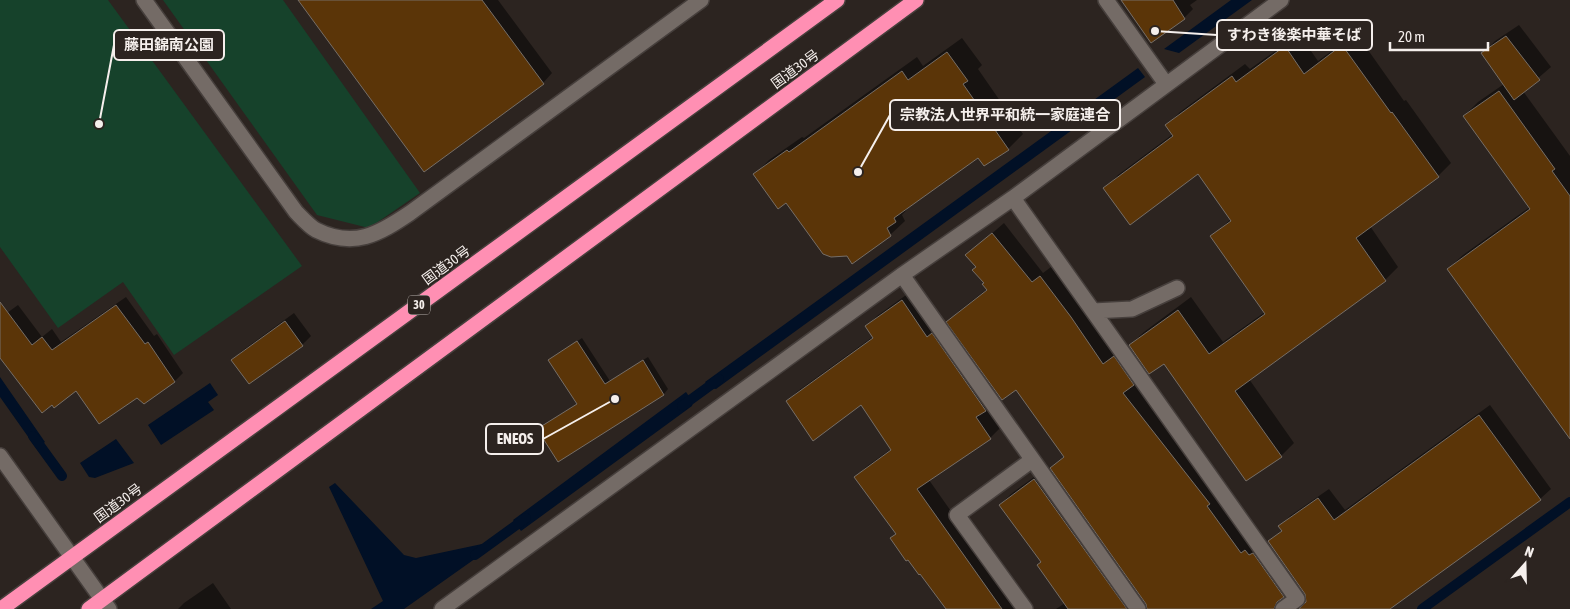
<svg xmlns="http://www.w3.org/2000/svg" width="1570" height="609" font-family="'Asap Condensed','Noto Sans JP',sans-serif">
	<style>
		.green { fill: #16422b }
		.water { fill: #011026 }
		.shadow { fill: #0007 }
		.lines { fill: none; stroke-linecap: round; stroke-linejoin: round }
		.stream { stroke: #011026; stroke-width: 10 }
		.building { fill: #5b3508; stroke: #766e67 }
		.minor-casing { stroke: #463f3c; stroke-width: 18 }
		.highway-casing { stroke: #463f3c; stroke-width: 18 }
		.minor { stroke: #746b66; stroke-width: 15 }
		.highway { stroke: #ff8fb3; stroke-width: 15 }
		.labels { text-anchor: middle; stroke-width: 4; stroke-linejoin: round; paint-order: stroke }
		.shield { fill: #2c2420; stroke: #b9b2af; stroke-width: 1 }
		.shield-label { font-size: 12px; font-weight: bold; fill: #f5efec }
		.street-label { font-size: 14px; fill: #f5efec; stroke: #2c2420 }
		.leader { fill: none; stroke: #f5efec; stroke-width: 2 }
		.callout-dot { fill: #f5efec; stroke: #2c2420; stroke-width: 2 }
		.callout { fill: #2c2420; stroke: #f5efec; stroke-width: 2 }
		.callout-label { font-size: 15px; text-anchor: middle; font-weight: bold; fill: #f5efec }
	</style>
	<rect width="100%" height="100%" fill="#2c2420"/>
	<path class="green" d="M0 0H108L302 266 174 355 123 282 58 328 0 247Z
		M163 0H283L420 193 369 228 317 215Z"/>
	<path class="water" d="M1231 0H1252L1179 53 1164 49Z
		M1138 68 1145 77 716 389 710 388 705 382Z
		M0 377 45 442 36 448 0 397Z
		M210 383 218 395 208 402 214 410 161 445 148 425Z
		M686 392 693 402 692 406 521 531 513 520Z
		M116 439 134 463 95 478 89 477 80 463Z
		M335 483 404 555 416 558 482 544 486 551 404 609H371L383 601 329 487Z"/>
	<path class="shadow" d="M299 0H498L552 73 543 83Z
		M1122 0H1197L1190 5 1193 9 1184 18Z
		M1519 25 1551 67 1523 91 1570 156V437L1448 269 1463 255 1530 207 1464 116 1478 102 1504 84 1483 53 1495 41Z
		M1356 33 1404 101 1406 100 1451 163 1438 176 1370 226 1398 267 1385 280 1249 379 1294 443 1281 456 1164 362 1130 345 1144 332 1191 297 1223 342 1265 312 1212 236 1231 219 1199 172 1105 189 1118 175 1173 134 1167 125 1180 112 1245 64 1250 69 1299 34 1318 61Z
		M962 38 982 65 978 69 1023 134 1008 149 984 165 979 157 910 206 902 215 905 221 890 235 786 201 755 174 769 160 802 137 804 138 917 57 923 66Z
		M1004 223 1043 273 1051 267 1082 307 1114 355 1125 347 1144 374 1134 383 1294 585 1284 595V599L1295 608 1306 602 1308 599 1306 593 1269 542 1282 530 1280 527 1290 516 1329 489 1345 510 1490 405 1551 489 1540 499 1388 609H1056L1065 603 1042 562 1000 505 1011 494 1045 469 1141 604 1148 608 1147 603 1051 468 1065 455 1017 388 948 322 959 311 987 289 977 267 967 255Z
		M913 290 1001 427 990 438 929 480 1020 609H947L897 533 856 477 866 467 891 449 862 404 787 401 798 391 874 336 867 326 877 316Z
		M126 297 154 336 157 334 183 373 175 381 144 403 137 397 76 389 0 356V318L18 305 42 337 52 329 61 342Z
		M294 313 311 336 302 345 233 360 242 351Z
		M582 338 610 381 648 357 668 389 664 394 558 460 539 430 578 403 550 360Z
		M213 583 231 609H178L184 603Z"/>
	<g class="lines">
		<path class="stream" d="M682 406 719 379
			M33 436 62 476
			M475 555 526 518
			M1422 609 1570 502"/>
	</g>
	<path class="building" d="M298 0H482L544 84 424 172Z
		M1121 0H1173L1185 19 1151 43Z
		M1506 36 1540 80 1514 100 1481 53Z
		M1342 45 1391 113 1392 112 1439 177 1356 238 1386 281 1235 391 1282 457 1246 481 1164 364 1149 374 1129 345 1178 310 1209 354 1265 314 1210 236 1231 221 1198 174 1130 225 1103 188 1173 136 1165 125 1232 76 1236 82 1285 46 1304 74Z
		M947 52 968 81 963 84 1009 150 984 166 978 158 894 218 896 222 887 228 891 236 852 264 847 256 831 257 823 254 786 203 778 209 753 174 787 150 789 152 902 71 908 80Z
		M1499 91 1555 169 1552 171 1570 196V439L1447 269 1530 209 1463 116Z
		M992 233 1032 282 1040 276 1071 317 1103 364 1114 356 1134 385 1123 393 1210 504 1207 506 1241 553 1245 550 1249 555 1253 553 1284 597 1277 602 1274 609H1147L1146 604 1050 468 1064 457 1016 390 1002 400 946 322 987 290 982 284 984 283 972 270 976 267 965 255Z
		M902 300 927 337 932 333 986 411 976 417 991 439 917 489 1002 609H946L920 574 919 575 908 560 906 561 890 538 896 534 854 477 891 450 861 405 813 441 786 401 873 338 865 326Z
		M0 302 32 345 42 337 52 350 116 305 145 344 148 342 175 382 144 404 137 398 99 424 76 391 54 408 52 405 42 413 0 358Z
		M285 321 303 346 249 384 231 360Z
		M577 341 605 384 643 360 664 395 558 462 537 429 577 404 548 360Z
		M1479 415 1541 500 1390 609H1299L1306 602 1305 594 1268 541 1282 531 1278 526 1318 498 1334 520Z
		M1034 479 1127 609H1068L1037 565 1041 562 999 505Z"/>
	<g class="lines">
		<g class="minor-casing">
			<path id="minor" d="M144 0 296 212C302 218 309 226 316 230 354 249 379 234 410 213L701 0
				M1106 0 1166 84
				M1013 198 1297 599 1283 609
				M902 275 1138 609
				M1093 311 1132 309 1177 288
				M0 456 109 609
				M442 609 902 275 1013 198 1281 0
				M1025 609 957 515 1032 460"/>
		</g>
		<g class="highway-casing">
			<path id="highway" d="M1 609 837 0
				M89 609 916 0"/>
		</g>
		<use href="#minor" class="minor"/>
		<use href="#highway" class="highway"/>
	</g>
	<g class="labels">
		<rect class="shield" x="408" y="295.5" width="22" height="19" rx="4"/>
		<g class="shield-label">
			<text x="419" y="309">30</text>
		</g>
		<g class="street-label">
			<text transform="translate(795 69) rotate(-36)" y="5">国道30号</text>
			<text transform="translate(446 265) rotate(-36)" y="5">国道30号</text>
			<text transform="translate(118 503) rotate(-36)" y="5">国道30号</text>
		</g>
	</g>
	<path class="leader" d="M1155 31L1217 35M99 124L114 45M858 172L890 115M615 399L543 439"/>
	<g class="callout-dot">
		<circle cx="1155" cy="31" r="5"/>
		<circle cx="99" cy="124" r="5"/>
		<circle cx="858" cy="172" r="5"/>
		<circle cx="615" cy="399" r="5"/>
	</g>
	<g class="callout">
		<rect x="1217" y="20" width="155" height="30" rx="5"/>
		<rect x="114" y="30" width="110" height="30" rx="5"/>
		<rect x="890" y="100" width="230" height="30" rx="5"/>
		<rect x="486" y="424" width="57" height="30" rx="5"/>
	</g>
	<g class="callout-label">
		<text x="1294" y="40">すわき後楽中華そば</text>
		<text x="169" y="50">藤田錦南公園</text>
		<text x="1005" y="120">宗教法人世界平和統一家庭連合</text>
		<text x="515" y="444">ENEOS</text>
	</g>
	<g transform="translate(1525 564) rotate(20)" stroke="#2c2420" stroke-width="4" paint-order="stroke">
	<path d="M0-4L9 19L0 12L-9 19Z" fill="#f5efec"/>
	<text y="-8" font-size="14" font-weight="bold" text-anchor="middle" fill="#f5efec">N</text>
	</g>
	<path d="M1390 42v8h98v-8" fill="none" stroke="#f5efec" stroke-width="2.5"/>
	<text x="1398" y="42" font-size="15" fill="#f5efec" stroke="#2c2420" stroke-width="4" paint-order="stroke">20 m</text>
</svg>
